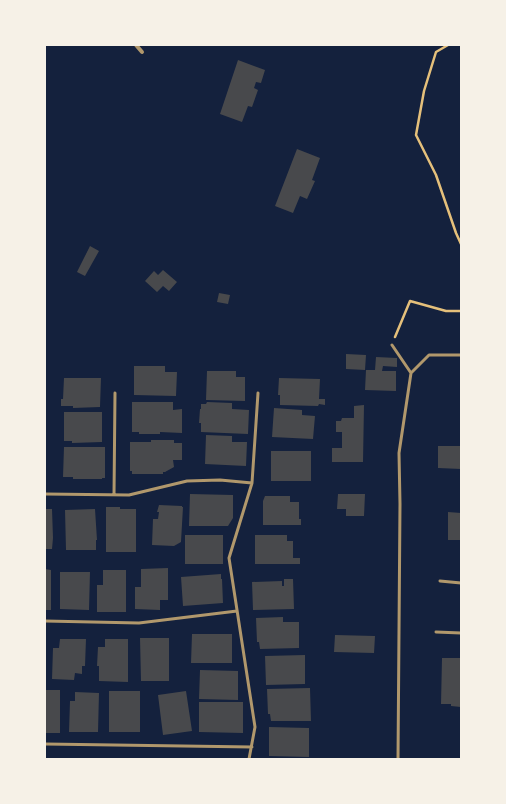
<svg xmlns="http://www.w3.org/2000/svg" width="506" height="804" font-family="Karla,sans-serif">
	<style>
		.building { fill: #48494c }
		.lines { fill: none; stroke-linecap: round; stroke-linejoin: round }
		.path { stroke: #e5c07b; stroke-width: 2.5 }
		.service { stroke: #b1986c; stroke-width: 3 }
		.minor { stroke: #b1986c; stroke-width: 4 }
	</style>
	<rect width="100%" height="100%" fill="#14213d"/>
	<path class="building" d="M238 60 265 70 261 83 256 82 254 88 258 90 252 107 248 106 242 122 220 114Z
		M297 149 320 158 312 180 315 181 307 199 300 196 293 213 275 206Z
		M90 246 99 251 85 276 77 272Z
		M163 270 177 282 169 291 163 286 157 292 145 281 154 271 158 275Z
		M219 293 230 295 228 304 217 302Z
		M346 354 366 355 365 370 346 369Z
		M376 357 397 358V367L383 366 382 371H396V391L365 390 366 370H375Z
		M134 366H165V372H177L176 396 134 395Z
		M207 371H236V377H245V401L206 400Z
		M64 378H101L100 407 73 408V406H61V399H63Z
		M279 378 320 379 319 399H325V405L319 404 318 406 280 405V395H278Z
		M132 402H173V410L182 409V433L160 432V434H139V432H132Z
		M207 402 232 403V409L249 410 248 434 201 432V423H199L200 409H201V404H206Z
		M364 405 363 462H332V448H342V432H336V421H341L342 418H354V406Z
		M274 408 302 410V415L315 416 313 439 272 437Z
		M64 412H102V442L72 443V441H64Z
		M206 435 232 436V442H247L246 466 205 464Z
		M151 440H174V443H182V460H173L174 467 165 472H163V474H132V471H130V442H151Z
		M438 446H461V469L438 468Z
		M64 447H105V478H102V479H73V477H63Z
		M271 451H311V481H271Z
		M190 494 233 495V518L228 526H189Z
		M338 494H365L364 516H346V509H337Z
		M265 496H290V502H299V519H301V525H263V501Z
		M159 505 182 506V507H183L181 542 174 546 152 545 153 519H158L159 512H157Z
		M106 507H120V509H136V552H106Z
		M45 509H52L53 538 52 549H45Z
		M95 509 97 540H96V550H66L65 510Z
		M448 512 461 513V540H448Z
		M185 535H223V564H185Z
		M255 535H287V541H293V558H300V564H255Z
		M168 568V600H160V610L135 609V587H141V569Z
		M45 569 51 570V610H45Z
		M103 570H126V612H97V585H103Z
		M60 572H90L89 610 60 609Z
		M221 574V579H222L223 603 183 606 181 577Z
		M284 579H293L294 609 253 610 252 582 282 581V586H284Z
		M283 617V622H299V648L260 649 259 642H257L256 618Z
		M192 634H232V663H191Z
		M335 635 375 636 374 653 334 652Z
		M140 638H169V681H141Z
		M60 639H86L85 666H82V674L75 673 74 680 52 679 53 648H59Z
		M105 639H128V682L99 681V666H97L98 647H105Z
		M305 655V684L266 685 265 656Z
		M442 658H461V707L451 706V704H441Z
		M200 670 238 671V700L199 699Z
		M310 688 311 721H271L270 714H268L267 689Z
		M45 690H60V733H45Z
		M109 691H140V732H109Z
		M186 691 192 731 163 735 158 695Z
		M75 692 99 693 98 732H69L70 701H75Z
		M199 702H243V733L199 732Z
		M269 727 309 728V757L269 756Z"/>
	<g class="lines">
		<path class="path" d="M448 45 436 52 424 91 416 135 436 175 456 233 461 244
			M395 337 410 301 446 311H461"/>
		<path class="service" d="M392 345 411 373 399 453 400 504 398 759
			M411 373 429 355H461
			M45 494 129 495 187 481 220 480 252 483
			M114 495 115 393
			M440 581 461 583
			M45 621 139 623 237 611
			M436 632 461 633
			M45 744 252 747
			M249 759 255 727 229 558 252 483 258 393"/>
		<path class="minor" d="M136 45 142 52"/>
	</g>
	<rect width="506" height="804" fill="none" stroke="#f6f1e7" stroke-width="92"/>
</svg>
